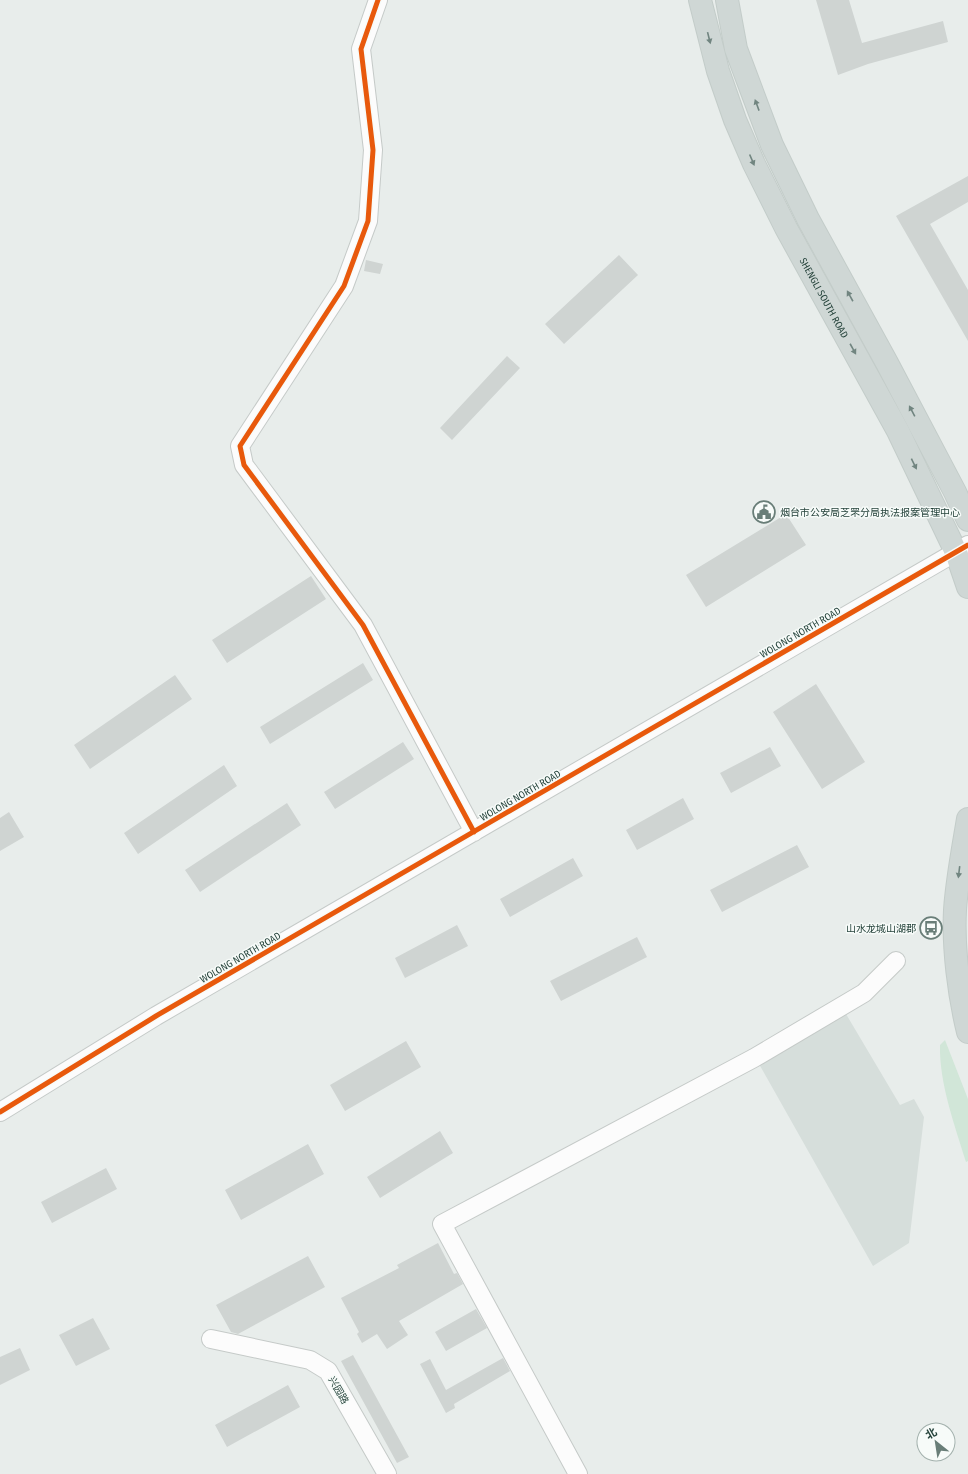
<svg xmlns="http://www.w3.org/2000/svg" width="968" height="1474" font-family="'Fira Sans Condensed','Noto Sans SC',sans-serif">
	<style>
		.built { fill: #d6dedb }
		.green { fill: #d1e6d8 }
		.building { fill: #cfd4d2 }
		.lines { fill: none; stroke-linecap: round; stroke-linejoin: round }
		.minor-casing { stroke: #c5cac8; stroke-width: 20 }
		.major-casing { stroke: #c3ccc9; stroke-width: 24 }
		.minor { stroke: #fcfcfc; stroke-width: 18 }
		.major { stroke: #cfd7d5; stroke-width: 22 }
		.cycleway-casing { stroke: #f7fbf9; stroke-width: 8 }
		.cycleway { stroke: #e8590c; stroke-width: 5 }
		.oneway { fill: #718580 }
		.labels { text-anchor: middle; stroke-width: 3; stroke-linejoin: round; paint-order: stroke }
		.street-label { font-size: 10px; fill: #24423a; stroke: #f7fbf9 }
		.poi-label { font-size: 10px; fill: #24423a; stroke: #f7fbf9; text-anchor: start }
	</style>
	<rect width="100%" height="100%" fill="#e8edeb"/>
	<path class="built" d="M846 1014 900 1105 914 1099 924 1117 909 1243 873 1266 759 1064Z"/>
	<path class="green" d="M945 1040 968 1099V1161L966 1162C955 1126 939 1083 940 1045Z"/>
	<path class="building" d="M816 0H849L862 43 943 21 948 42 868 64 838 75Z
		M968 176V202L930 224 968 290V341L896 216Z
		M619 255 638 275 564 344 545 324Z
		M366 260 383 264 380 274 364 271Z
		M507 356 520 368 452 440 440 428Z
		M786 514 806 545 706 607 686 575Z
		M311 576 326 599 227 663 212 640Z
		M363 663 373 680 270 744 260 727Z
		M175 675 192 699 90 769 74 745Z
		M816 684 865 762 822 789 773 712Z
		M403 742 414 759 335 809 324 792Z
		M770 747 781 766 731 793 720 773Z
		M224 765 237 786 138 854 124 833Z
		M683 798 694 819 637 850 626 830Z
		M287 803 301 825 200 892 185 870Z
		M9 812 24 837 0 851V818Z
		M797 845 809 867 722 912 710 890Z
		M573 858 583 876 510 917 500 899Z
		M457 925 468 946 405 978 395 958Z
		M637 937 647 957 561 1001 550 981Z
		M406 1041 421 1067 345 1111 330 1085Z
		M440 1131 453 1153 380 1198 367 1177Z
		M308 1144 324 1174 241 1220 225 1190Z
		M106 1168 117 1189 52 1223 41 1202Z
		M438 1243 454 1274 457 1273 463 1284 399 1321 408 1335 387 1349 377 1334 362 1343 357 1334 359 1332 341 1298 399 1268 397 1265Z
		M308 1256 325 1287 238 1334 231 1332 216 1305Z
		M476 1309 487 1328 446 1351 435 1332Z
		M93 1318 110 1349 76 1366 59 1335Z
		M20 1348 30 1370 0 1385V1357Z
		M353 1355 409 1457 397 1463 341 1361Z
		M503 1358 510 1371 454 1404 455 1408 446 1413 420 1364 430 1359 446 1390Z
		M288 1385 300 1407 227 1447 215 1425Z"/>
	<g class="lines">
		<g class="minor-casing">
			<path id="minor" d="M378 0 361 49 373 150 368 221 344 286 240 446 244 465 363 625 474 832
				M0 1112 156 1016 968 545
				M211 1339 310 1360 328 1371 387 1474
				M578 1474 442 1224 754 1058 864 993 896 961"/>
		</g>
		<g class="major-casing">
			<g id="major">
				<path id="s1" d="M700 0 718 71 735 120 754 164 786 228 898 431 956 552 968 587"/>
				<path d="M727 0 736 49 772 145 808 219 887 363 955 492 968 520"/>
				<path d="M968 819C963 849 957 880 955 910 953 948 959 995 968 1032"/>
			</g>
		</g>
		<use href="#minor" class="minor"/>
		<use href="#major" class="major"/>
		<g class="cycleway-casing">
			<path id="cycleway" d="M378 0 361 49 373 150 368 221 344 286 240 446 244 465 363 625 474 832
				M0 1112 156 1016 968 545"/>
		</g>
		<use href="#cycleway" class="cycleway"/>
	</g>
	<defs><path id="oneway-solid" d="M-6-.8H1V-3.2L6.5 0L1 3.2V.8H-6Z"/></defs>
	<g class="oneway">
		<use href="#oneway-solid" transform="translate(709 38) rotate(76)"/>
		<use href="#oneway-solid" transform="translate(757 105) rotate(-110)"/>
		<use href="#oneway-solid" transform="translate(752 160) rotate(67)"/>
		<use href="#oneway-solid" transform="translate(850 296) rotate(-119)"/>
		<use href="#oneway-solid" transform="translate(853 349) rotate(61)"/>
		<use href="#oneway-solid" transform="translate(912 411) rotate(-118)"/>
		<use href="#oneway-solid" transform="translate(914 464) rotate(64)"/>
		<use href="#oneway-solid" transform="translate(959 872) rotate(97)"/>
	</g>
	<defs>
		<g id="civic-ring" transform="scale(1.15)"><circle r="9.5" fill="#f7fbf9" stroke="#697e78" stroke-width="1.5"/><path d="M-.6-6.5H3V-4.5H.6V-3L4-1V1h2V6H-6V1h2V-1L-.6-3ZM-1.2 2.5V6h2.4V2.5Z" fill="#697e78"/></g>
		<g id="bus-ring" transform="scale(1.15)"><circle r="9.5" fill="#f7fbf9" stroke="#697e78" stroke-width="1.5"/><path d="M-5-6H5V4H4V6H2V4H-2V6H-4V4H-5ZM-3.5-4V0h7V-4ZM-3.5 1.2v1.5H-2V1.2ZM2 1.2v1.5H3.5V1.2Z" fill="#697e78"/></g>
	</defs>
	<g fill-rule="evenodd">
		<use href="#civic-ring" x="764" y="512"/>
		<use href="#bus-ring" x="931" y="928"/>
	</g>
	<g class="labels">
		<g class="street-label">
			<text dy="4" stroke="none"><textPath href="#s1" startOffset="324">SHENGLI SOUTH ROAD</textPath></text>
			<text transform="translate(800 632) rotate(-30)" y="4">WOLONG NORTH ROAD</text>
			<text transform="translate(520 795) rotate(-30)" y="4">WOLONG NORTH ROAD</text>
			<text transform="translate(240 957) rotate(-30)" y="4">WOLONG NORTH ROAD</text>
			<text transform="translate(339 1390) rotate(60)" y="4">兴园路</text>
		</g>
		<g class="poi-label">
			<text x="780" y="516">烟台市公安局芝罘分局执法报案管理中心</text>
			<text x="916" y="932" text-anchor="end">山水龙城山湖郡</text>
		</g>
	</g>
	<g transform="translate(936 1442) rotate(330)"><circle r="19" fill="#f7fbf9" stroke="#a3b1ad"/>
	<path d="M0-3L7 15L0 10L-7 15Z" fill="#697e78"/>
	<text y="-6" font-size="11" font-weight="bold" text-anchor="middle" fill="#24423a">北</text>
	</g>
</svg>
